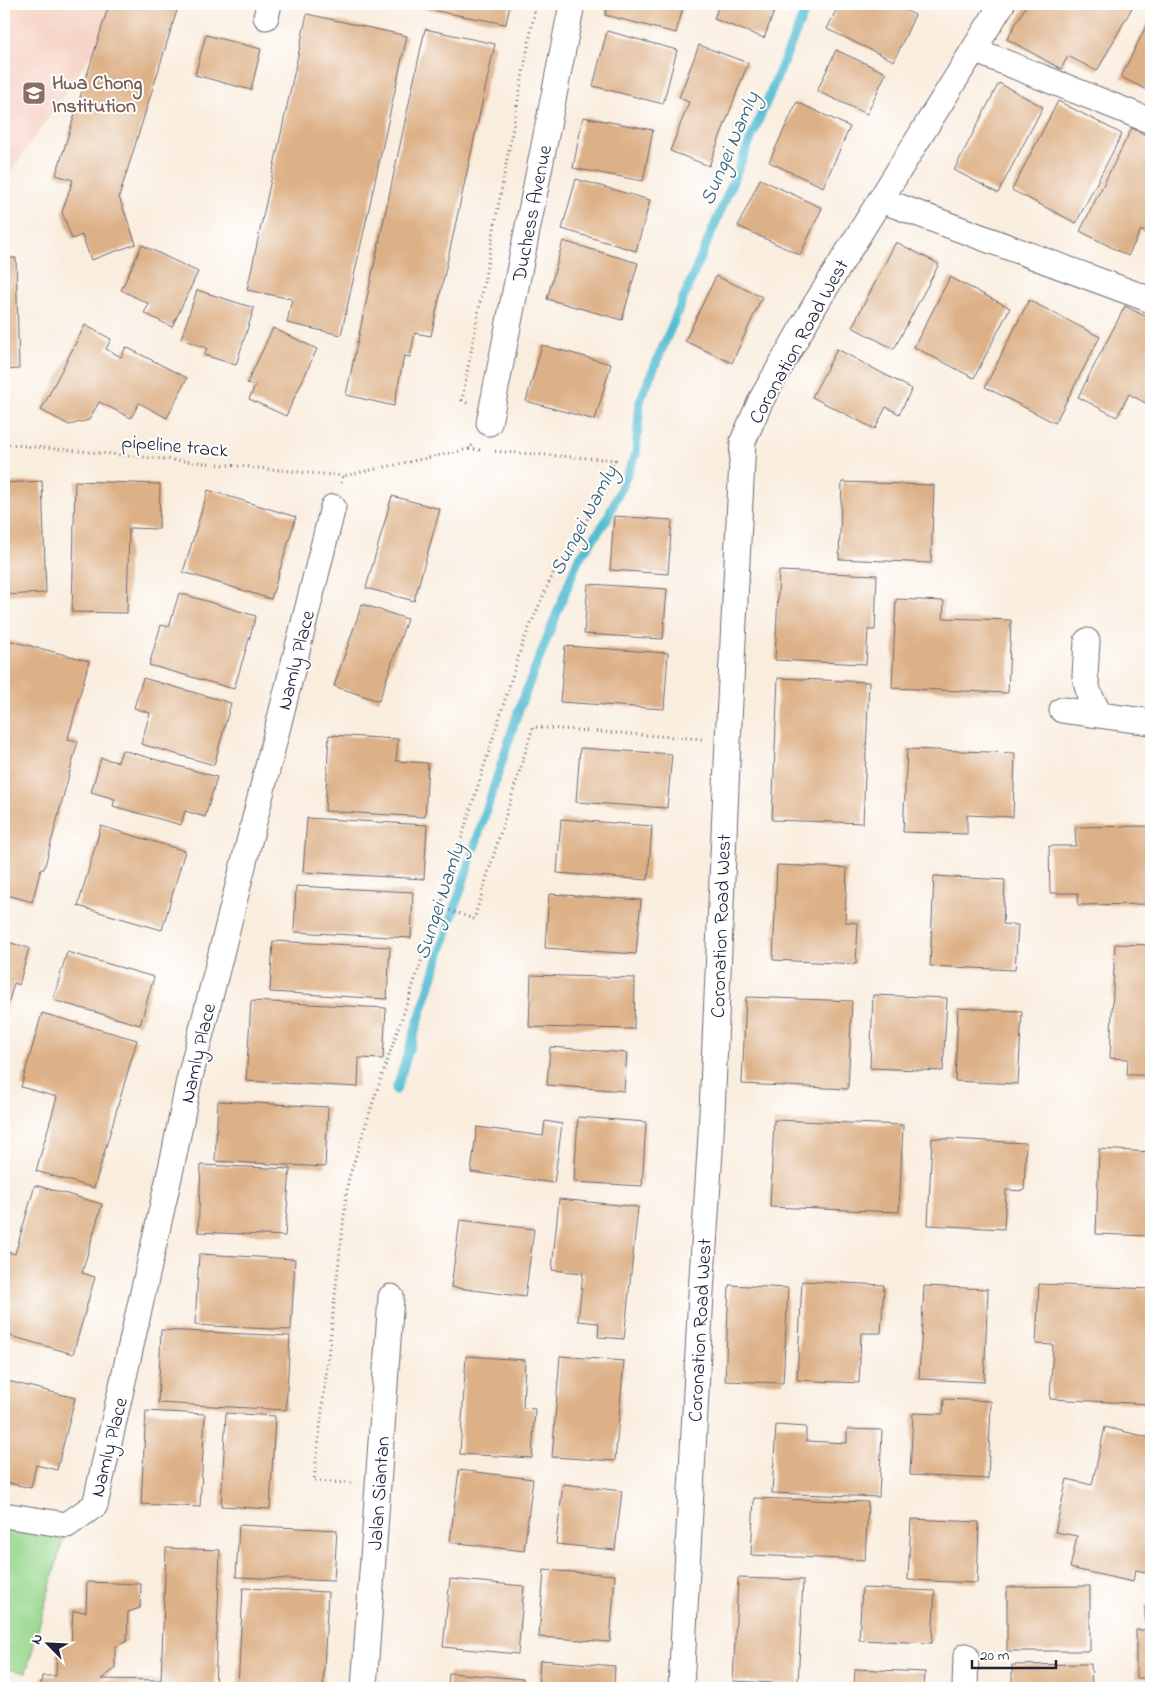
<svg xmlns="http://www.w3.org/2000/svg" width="1155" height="1692" font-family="'Indie Flower',sans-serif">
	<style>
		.built { fill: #f6d2c4 }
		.green { fill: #97d78d; stroke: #5c7c64 }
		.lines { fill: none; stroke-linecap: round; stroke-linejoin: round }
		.stream { stroke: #55bdd3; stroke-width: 9 }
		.building { fill: #ddb187 }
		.street-casing { stroke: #6d6974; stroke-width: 27 }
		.path { stroke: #6d6974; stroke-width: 3; stroke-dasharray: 1 4; stroke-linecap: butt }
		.street { stroke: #fff; stroke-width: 25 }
		.labels { text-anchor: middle; stroke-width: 4; stroke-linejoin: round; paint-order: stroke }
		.education-label { font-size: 20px; font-weight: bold; fill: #785e54; stroke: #fff; text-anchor: start }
		.street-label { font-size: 20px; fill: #22223b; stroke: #fff }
		.water-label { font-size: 21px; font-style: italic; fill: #366078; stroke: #fff }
	</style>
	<rect width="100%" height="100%" fill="#fff"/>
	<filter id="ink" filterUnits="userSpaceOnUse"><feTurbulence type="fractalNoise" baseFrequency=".02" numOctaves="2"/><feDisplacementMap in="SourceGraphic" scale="10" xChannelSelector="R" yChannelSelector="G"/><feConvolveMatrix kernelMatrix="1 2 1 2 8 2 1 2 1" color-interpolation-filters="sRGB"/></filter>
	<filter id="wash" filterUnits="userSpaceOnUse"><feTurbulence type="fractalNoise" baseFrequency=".0096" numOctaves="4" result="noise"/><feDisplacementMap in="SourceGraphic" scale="20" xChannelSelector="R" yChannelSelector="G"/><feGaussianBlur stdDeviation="1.12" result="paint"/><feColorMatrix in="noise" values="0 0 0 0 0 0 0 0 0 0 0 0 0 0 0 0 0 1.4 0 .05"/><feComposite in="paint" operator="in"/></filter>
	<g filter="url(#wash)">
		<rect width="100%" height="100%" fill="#f9edde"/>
		<path class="built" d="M4 4H126L4 182Z"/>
		<path class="green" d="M4 1515 67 1525 26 1673 4 1668Z"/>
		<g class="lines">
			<path class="stream" d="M396 1090 519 709 578 560 606 521 636 454 640 401 808 4"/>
		</g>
		<g id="blocks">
			<path class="building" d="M109 4H179L119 197 136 244 91 260 82 235 72 239 62 212 73 180 56 175Z
				M426 4H510L506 24 425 9Z
				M608 4H684L676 33 605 15Z
				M719 4H777L764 38 714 19Z
				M839 4H892L915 15 894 61 827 29Z
				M1027 4H1134L1097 71 1068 56 1061 69 1007 39Z
				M307 14 407 36 341 335 287 323 292 299 247 290Z
				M1151 16V92L1121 77Z
				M425 29 495 44 431 336 415 333 410 357 404 356 394 406 346 395Z
				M607 31 677 50 663 104 593 86Z
				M206 35 261 49 251 90 195 75Z
				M699 45 748 63 709 166 670 151 689 102 679 98Z
				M836 50 886 73 867 114 817 91Z
				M999 83 1043 107 998 193 954 170Z
				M1058 101 1122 134 1076 223 1012 190Z
				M797 102 850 127 823 187 769 162Z
				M583 117 653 130 643 181 573 168Z
				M1132 128 1151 138V236L1141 230 1128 256 1080 231Z
				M576 179 650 200 636 251 562 229Z
				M760 179 822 208 800 255 738 226Z
				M563 241 638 263 622 320 547 299Z
				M896 242 939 264 894 349 852 327Z
				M142 245 198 272 172 327 144 313 149 304 121 290Z
				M4 258H16L19 369 4 370Z
				M716 276 762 297 732 363 685 341Z
				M950 277 1010 308 974 378 914 347Z
				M197 290 254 308 236 365 204 355 207 348 181 339Z
				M1029 300 1100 337 1055 423 985 387Z
				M1125 306 1151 319V406L1129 394 1117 417 1078 397Z
				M85 325 111 339 106 349 121 357 126 347 187 378 167 418 139 403 131 418 99 402 89 420 69 425 41 410Z
				M273 328 317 349 286 416 249 399 255 386 247 383Z
				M542 345 611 364 595 420 526 401Z
				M837 349 912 389 899 414 886 407 875 429 812 397Z
				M42 481 46 593 4 595V483Z
				M75 481 160 484 159 529 129 528 127 613 72 612Z
				M842 482 934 485 931 563 839 559Z
				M208 490 296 517 271 599 183 572Z
				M392 496 440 509 414 601 366 588Z
				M614 516 672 520 668 574 610 570Z
				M779 571 877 575 875 630H868L866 664 775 660Z
				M588 584 667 589 663 639 584 634Z
				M179 593 256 616 234 689 149 665 161 625 169 627Z
				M896 599 944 601 943 618 1011 620 1008 693 892 688Z
				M362 604 407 619 379 701 334 686Z
				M4 639 89 661 68 739 78 741 44 869H41L32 902 4 894Z
				M565 646 668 653 664 709 560 702Z
				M143 678 231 703 214 765 141 744 150 713 134 708Z
				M778 678 869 682 863 823 772 820Z
				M329 735 398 739 396 761 428 763 425 817 325 811Z
				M580 748 672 754 667 808 576 802Z
				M907 749 1015 753 1013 817 967 815V834L903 832Z
				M122 750 217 777 205 817 185 811 181 825 113 806 115 799 91 792 101 758 118 762Z
				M307 818 427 825 424 879 303 872Z
				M561 819 652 826 648 880 557 873Z
				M101 826 185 851 162 930 78 906Z
				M1151 826V904L1078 905V893H1050L1049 846H1076L1075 827Z
				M777 865 847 868 845 922 858 923 856 964 773 960Z
				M934 876 1005 880 1003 924 1018 925 1015 970 930 966Z
				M296 886 413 892 411 938 294 932Z
				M549 894 641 900 636 954 545 948Z
				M4 941 29 948 19 985 14 983 4 1019Z
				M273 941 390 947 387 999 270 992Z
				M1115 944 1151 945V1075H1127L1128 1059 1110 1058Z
				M67 952 154 977 140 1025 53 1000Z
				M531 975 635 978 634 1029 529 1027Z
				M873 995 947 998 943 1071 870 1068Z
				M746 997 852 1001 848 1089 742 1084Z
				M251 1001 386 1008 383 1059 359 1058 358 1087 246 1081Z
				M958 1008 1022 1011 1018 1084 955 1081Z
				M42 1013 137 1040 94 1188 36 1171 57 1097 21 1087Z
				M550 1047 627 1053 624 1091 547 1085Z
				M218 1101 328 1107 325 1167 215 1161Z
				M578 1117 646 1122 642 1186 574 1182Z
				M774 1120 903 1125 899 1212 770 1207Z
				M545 1121 562 1124 554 1183 471 1172 477 1127 543 1136Z
				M932 1138 1026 1143 1024 1191 1006 1190 1004 1229 928 1225Z
				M1099 1149 1151 1152V1236L1096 1234Z
				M201 1165 290 1169 285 1236 198 1232Z
				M35 1185 102 1204 82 1273 95 1277 73 1354 4 1334V1251L15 1254Z
				M559 1199 638 1207 624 1339 598 1337 599 1323 578 1321 583 1273 552 1270Z
				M460 1220 534 1229 525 1297 451 1287Z
				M199 1254 295 1259 291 1330 195 1325Z
				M802 1281 884 1285 881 1333H861L859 1383 797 1380Z
				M1039 1284 1151 1289V1404L1050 1399 1053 1345 1036 1344Z
				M729 1285 788 1288 783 1383 725 1381Z
				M924 1286 988 1289 984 1382 919 1379Z
				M161 1330 290 1336 286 1410 158 1403Z
				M466 1356 525 1360 523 1408 535 1409 532 1458 460 1454Z
				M560 1356 624 1361 615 1461 552 1457Z
				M4 1380 75 1398 57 1470 36 1465 31 1488 4 1482Z
				M944 1399 991 1401 988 1479 910 1475 913 1413 943 1414Z
				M146 1411 205 1414 200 1507 141 1504Z
				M226 1413 275 1416 270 1509 221 1506Z
				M776 1425 806 1427V1441L847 1443V1429L882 1430 879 1497 772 1493Z
				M1105 1427 1151 1438V1573L1135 1570 1133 1582 1070 1568 1077 1536 1055 1532 1067 1479 1092 1485Z
				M459 1470 533 1479 524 1551 450 1542Z
				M563 1484 622 1491 615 1550 556 1544Z
				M754 1498 868 1502 865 1560 751 1555Z
				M911 1519 979 1522 977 1583 908 1580Z
				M239 1525 337 1530 334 1581 236 1577Z
				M166 1548 220 1550 215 1688H41L42 1676H56L57 1642 71 1643 73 1611 86 1612 87 1582 141 1584 140 1608 128 1612 127 1641 115 1647V1669L101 1679 161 1680Z
				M544 1570 615 1575 610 1642 539 1637Z
				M738 1578 803 1580 798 1684 733 1681Z
				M450 1579 524 1586 518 1654 443 1647Z
				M1090 1586V1651H1007V1587Z
				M243 1588 328 1592 323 1688H238Z
				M862 1588 935 1591 932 1643 859 1640Z
				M1145 1606H1151V1678H1136V1630H1146Z
				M540 1660 615 1666 614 1688H538Z
				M1091 1664 1092 1688H1012V1665Z
				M855 1669 925 1672 924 1688H854Z
				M449 1673 524 1679 523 1688H448Z"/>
		</g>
	</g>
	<g filter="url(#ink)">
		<use href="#blocks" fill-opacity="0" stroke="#6d6974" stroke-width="1"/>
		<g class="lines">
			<g class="street-casing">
				<path id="street" d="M266 17 269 4
					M974 50 1151 121
					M881 200 1151 300
					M489 423 572 4
					M1087 641 1085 676 1089 694 1100 715
					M1062 710 1151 722
					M4 1515 67 1525 95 1505 174 1155 188 1085 333 507
					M364 1688 391 1297
					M681 1688 701 1293 711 1135 728 741 743 441 761 400 815 305 1002 4
					M965 1688 966 1656"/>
			</g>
			<path class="path" d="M467 403 462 400 536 4
				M4 444 343 476
				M469 449 481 450
				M341 483 343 476 469 449 474 443
				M440 907 474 919 533 727 702 739
				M351 1483 314 1481 348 1181 373 1102 440 907 523 642 559 560 579 537 615 460 492 451"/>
			<use href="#street" class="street"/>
		</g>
	</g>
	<defs>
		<g id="university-square" transform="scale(1.25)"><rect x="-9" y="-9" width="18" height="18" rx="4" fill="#8d6e63" stroke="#fff"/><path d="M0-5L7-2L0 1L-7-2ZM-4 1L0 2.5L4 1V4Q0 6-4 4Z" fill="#fff"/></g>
	</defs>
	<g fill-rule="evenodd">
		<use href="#university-square" x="34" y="93"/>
	</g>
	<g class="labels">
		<g class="education-label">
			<text x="52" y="89">Hwa Chong<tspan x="52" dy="23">Institution</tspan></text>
		</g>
		<g class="street-label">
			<text transform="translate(531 213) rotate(-79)" y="7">Duchess Avenue</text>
			<text transform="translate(798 341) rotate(-61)" y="7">Coronation Road West</text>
			<text transform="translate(175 445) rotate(5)" y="7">pipeline track</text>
			<text transform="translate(295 660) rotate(-76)" y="7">Namly Place</text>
			<text transform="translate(720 926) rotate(-88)" y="7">Coronation Road West</text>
			<text transform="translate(197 1053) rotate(-77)" y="7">Namly Place</text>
			<text transform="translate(699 1330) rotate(-87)" y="7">Coronation Road West</text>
			<text transform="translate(108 1447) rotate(-76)" y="7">Namly Place</text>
			<text transform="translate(378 1493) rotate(-86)" y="7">Jalan Siantan</text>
		</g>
		<g class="water-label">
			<text transform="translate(729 148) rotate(-67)" y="7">Sungei Namly</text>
			<text transform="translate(583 520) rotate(-62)" y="7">Sungei Namly</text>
			<text transform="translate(439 901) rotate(-72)" y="7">Sungei Namly</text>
		</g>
	</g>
	<rect width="1155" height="1692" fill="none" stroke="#fff" stroke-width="20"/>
	<g transform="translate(48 1644) rotate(294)" stroke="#ffffff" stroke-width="4" paint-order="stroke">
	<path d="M0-4L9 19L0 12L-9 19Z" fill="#22223b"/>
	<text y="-8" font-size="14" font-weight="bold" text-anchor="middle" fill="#22223b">N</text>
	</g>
	<path d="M972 1660v8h84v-8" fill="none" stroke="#22223b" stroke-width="2.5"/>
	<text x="980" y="1660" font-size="15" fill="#22223b" stroke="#ffffff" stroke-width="4" paint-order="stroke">20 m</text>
</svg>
